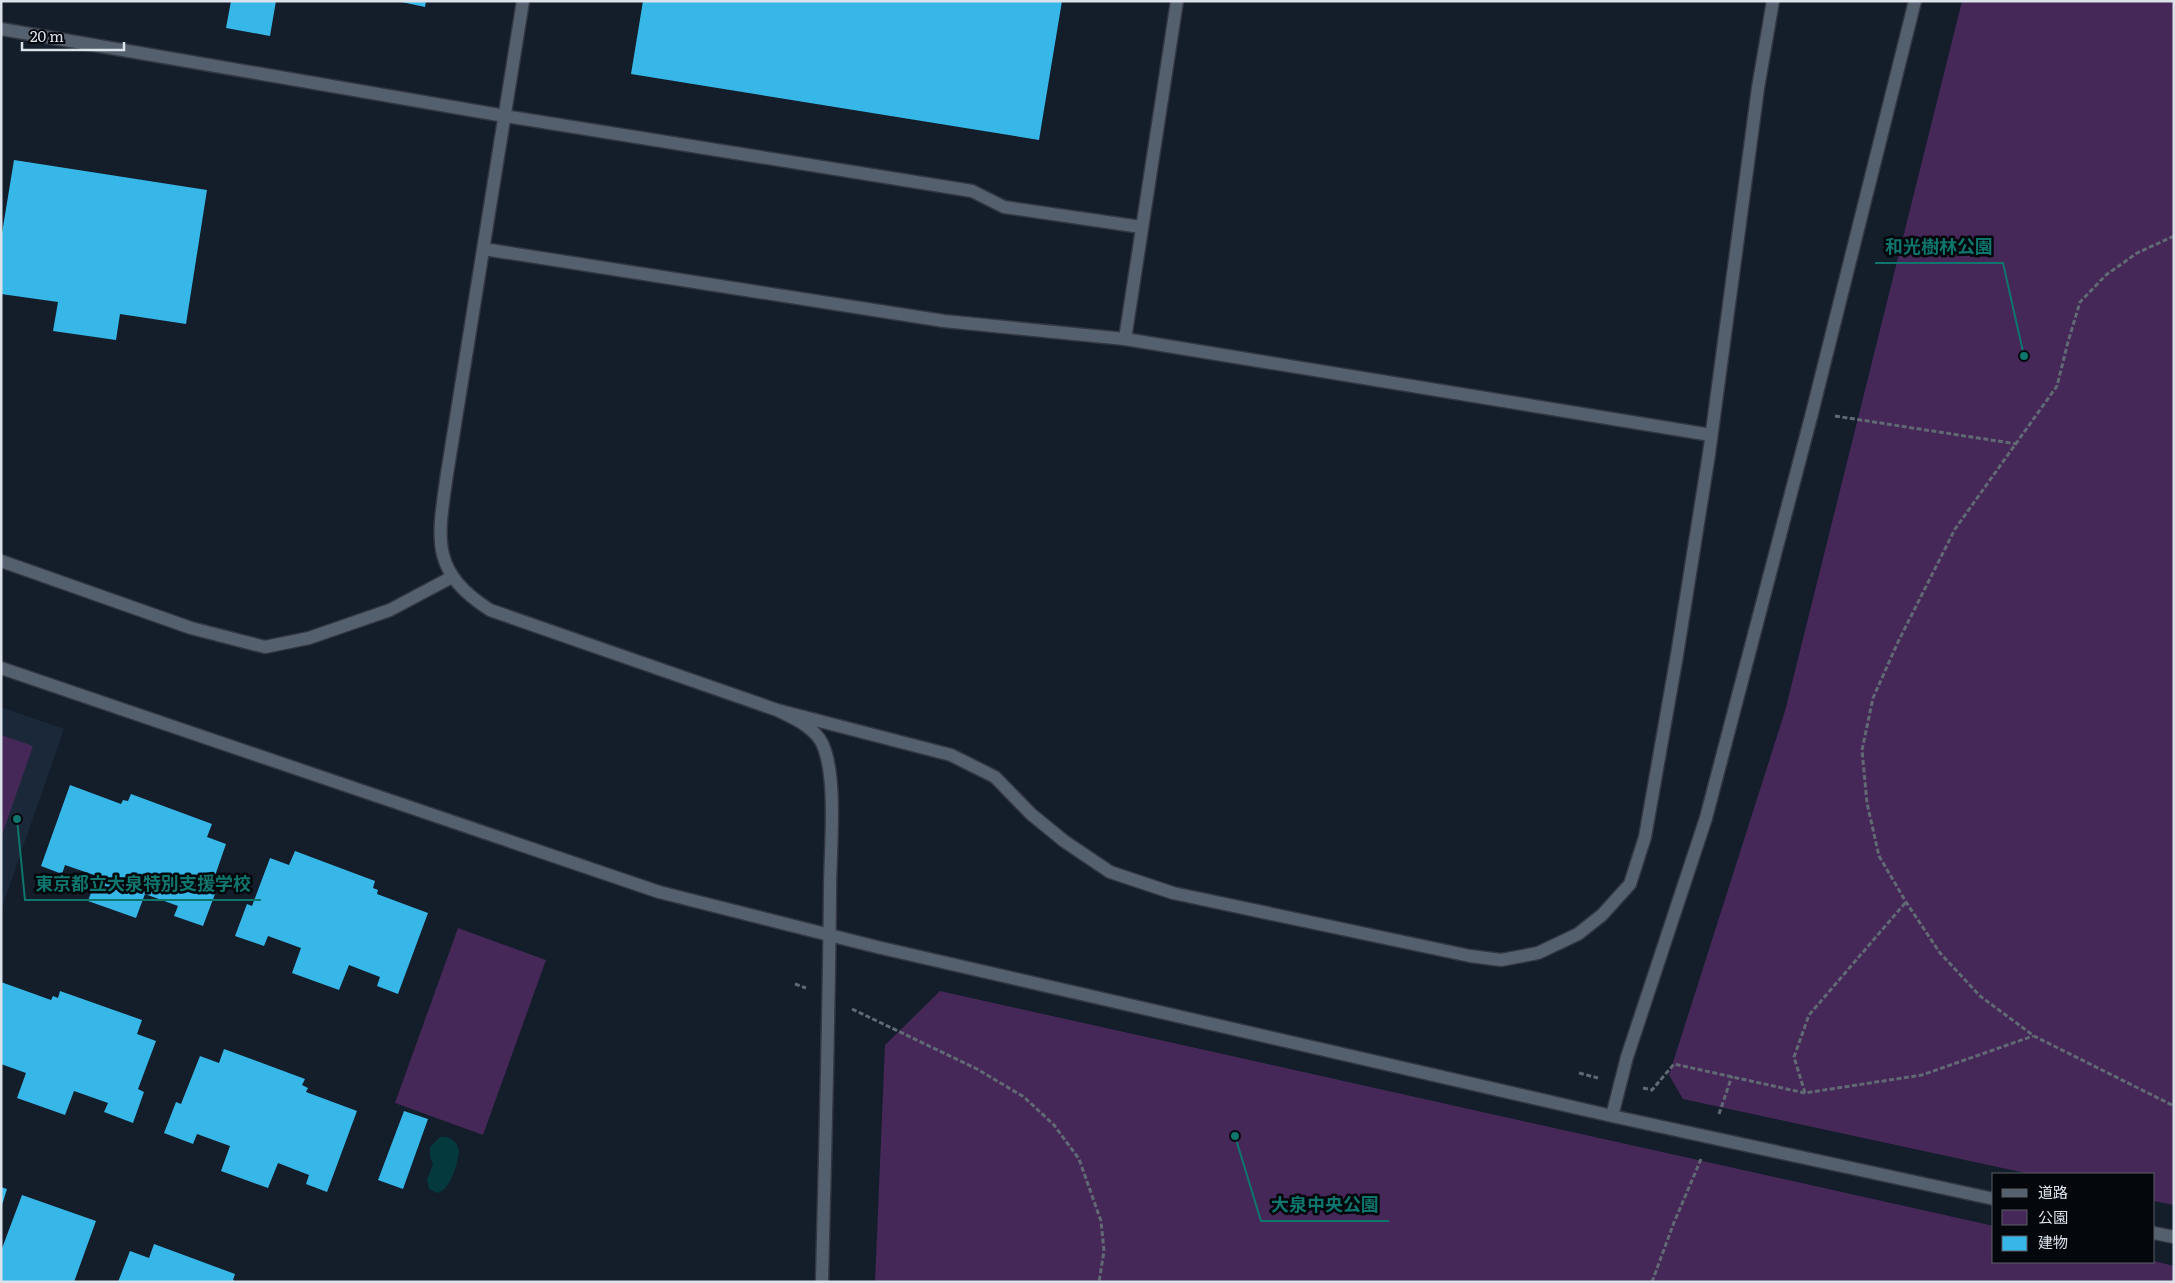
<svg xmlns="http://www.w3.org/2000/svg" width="2175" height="1283" font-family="Literata,'Noto Sans JP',serif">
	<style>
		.built { fill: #1b283a }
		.green { fill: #452858 }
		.water { fill: #04393d }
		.building { fill: #36b7e8 }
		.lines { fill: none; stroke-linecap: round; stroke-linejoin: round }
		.minor-casing { stroke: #323742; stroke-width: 15 }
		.path { stroke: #606974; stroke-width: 3; stroke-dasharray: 5 2.5; stroke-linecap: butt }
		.minor { stroke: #55606f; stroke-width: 12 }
		.leader { fill: none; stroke: #0f766e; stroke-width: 2 }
		.callout-dot { fill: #0f766e; stroke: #04070c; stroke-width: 2 }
		.callout-label { font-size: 18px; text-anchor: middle; font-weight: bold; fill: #0f766e; stroke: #04070c; stroke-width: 5; stroke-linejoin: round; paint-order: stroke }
	</style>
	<rect width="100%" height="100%" fill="#141d2a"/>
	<path class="built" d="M1 707 64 729 1 910Z"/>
	<path class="green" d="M1962 1H2174V1205L2154 1201V1174H2030L1683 1099 1669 1075 1785 711Z
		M1 735 33 746 1 838Z
		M458 928 546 960 483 1135 395 1103Z
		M940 991 1994 1226V1262L2154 1261 2174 1266V1282H875L885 1045Z"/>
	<path class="water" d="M440 1137C450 1136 457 1141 459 1151 458 1163 450 1191 437 1193L429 1189 427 1179 433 1165 430 1157V1147Z"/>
	<path class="building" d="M231 1H276L270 36 226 28Z
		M397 1H426L425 7Z
		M643 1H1062L1039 140 631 74Z
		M14 160 207 190 186 324 120 314 116 340 53 331 58 302 1 294V239Z
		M70 785 121 804 123 800 128 801 131 794 212 824 207 837 226 844 209 893 215 894 203 926 174 916 178 906 145 894 136 918 88 901 97 876 65 865 62 874 41 866Z
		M295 851 375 881 373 888 378 890 377 894 428 913 398 994 377 986 380 977 349 965 339 990 292 973 301 948 268 936 264 946 235 936 247 904 252 906 270 858 289 865Z
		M1 982 51 1000 53 996 58 998 60 991 142 1020 137 1034 156 1041 138 1089 144 1092 133 1123 104 1112 108 1103 74 1091 65 1115 17 1098 26 1073 1 1064Z
		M224 1049 305 1079 302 1085 308 1088 306 1092 357 1111 327 1192 306 1184 309 1175 278 1163 268 1188 221 1171 230 1146 197 1134 193 1144 164 1133 176 1102 181 1104 200 1056 219 1063Z
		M404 1111 428 1119 403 1189 378 1180Z
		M1 1187 7 1189 2 1205H1Z
		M22 1195 96 1221 74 1282H1V1251Z
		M154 1244 235 1274 233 1280 236 1282H118L130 1251 149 1258Z"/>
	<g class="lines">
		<g class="minor-casing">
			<path id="minor" d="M523 1 447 474C438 538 429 571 490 610L777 710C793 718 813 726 822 743 838 777 830 851 830 889 829 1020 825 1151 822 1282
				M1 29 505 116 972 191 1004 207 1141 227
				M484 249 944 321 1125 339 1711 435
				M1125 339 1177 1
				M1 561 191 628 265 647 309 638 390 610 452 577
				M1 668 659 892 877 947 1612 1116 1994 1199
				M777 710 951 755 995 777 1031 814 1064 841 1110 872 1173 893 1470 956 1501 960 1538 953 1578 934 1602 915 1630 884 1645 837 1677 655 1709 454 1758 88 1773 1
				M1612 1116 1627 1057 1706 818 1812 413 1915 1
				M2154 1233 2174 1237"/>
		</g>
		<path class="path" d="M2174 236 2137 253 2106 275 2080 302 2068 342 2057 386 1955 529 1898 642 1873 698 1862 750 1867 803 1879 856 1906 902 1940 953 1980 996 2034 1036 2174 1106
			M1835 416 2017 444
			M795 984 806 988
			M852 1009 977 1069 1024 1097 1054 1125 1079 1159 1101 1221 1104 1251 1099 1282
			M1579 1073 1598 1078
			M1643 1088 1652 1090 1674 1064 1805 1093 1922 1075 2033 1036
			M1805 1093 1794 1057 1809 1015 1906 902
			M1719 1114 1732 1076
			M1652 1282 1673 1225 1701 1159"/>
		<use href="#minor" class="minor"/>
	</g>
	<path class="leader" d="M2024 356L2003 263H1875M17 819L25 900H261M1235 1136L1261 1221H1389"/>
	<g class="callout-dot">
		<circle cx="2024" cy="356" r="5"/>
		<circle cx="17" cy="819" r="5"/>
		<circle cx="1235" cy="1136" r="5"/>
	</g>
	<g class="callout-label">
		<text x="1939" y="253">和光樹林公園</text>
		<text x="143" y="890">東京都立大泉特別支援学校</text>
		<text x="1325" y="1211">大泉中央公園</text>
	</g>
	<rect width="2175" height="1283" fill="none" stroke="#dbe2ea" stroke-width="5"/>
	<rect x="1992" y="1173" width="162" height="90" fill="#04070c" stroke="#5a5f65"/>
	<rect x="2002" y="1189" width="25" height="8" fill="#55606f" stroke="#5a5f65"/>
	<text x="2038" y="1198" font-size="15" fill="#dbe2ea">道路</text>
	<rect x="2002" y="1210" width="25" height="15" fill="#452858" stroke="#5a5f65"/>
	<text x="2038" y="1223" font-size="15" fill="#dbe2ea">公園</text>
	<rect x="2002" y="1236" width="25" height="15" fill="#36b7e8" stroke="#5a5f65"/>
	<text x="2038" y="1248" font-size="15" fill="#dbe2ea">建物</text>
	<path d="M22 42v8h102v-8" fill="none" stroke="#dbe2ea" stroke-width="2.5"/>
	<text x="30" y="42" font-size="15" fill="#dbe2ea" stroke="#04070c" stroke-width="4" paint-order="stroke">20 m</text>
</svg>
